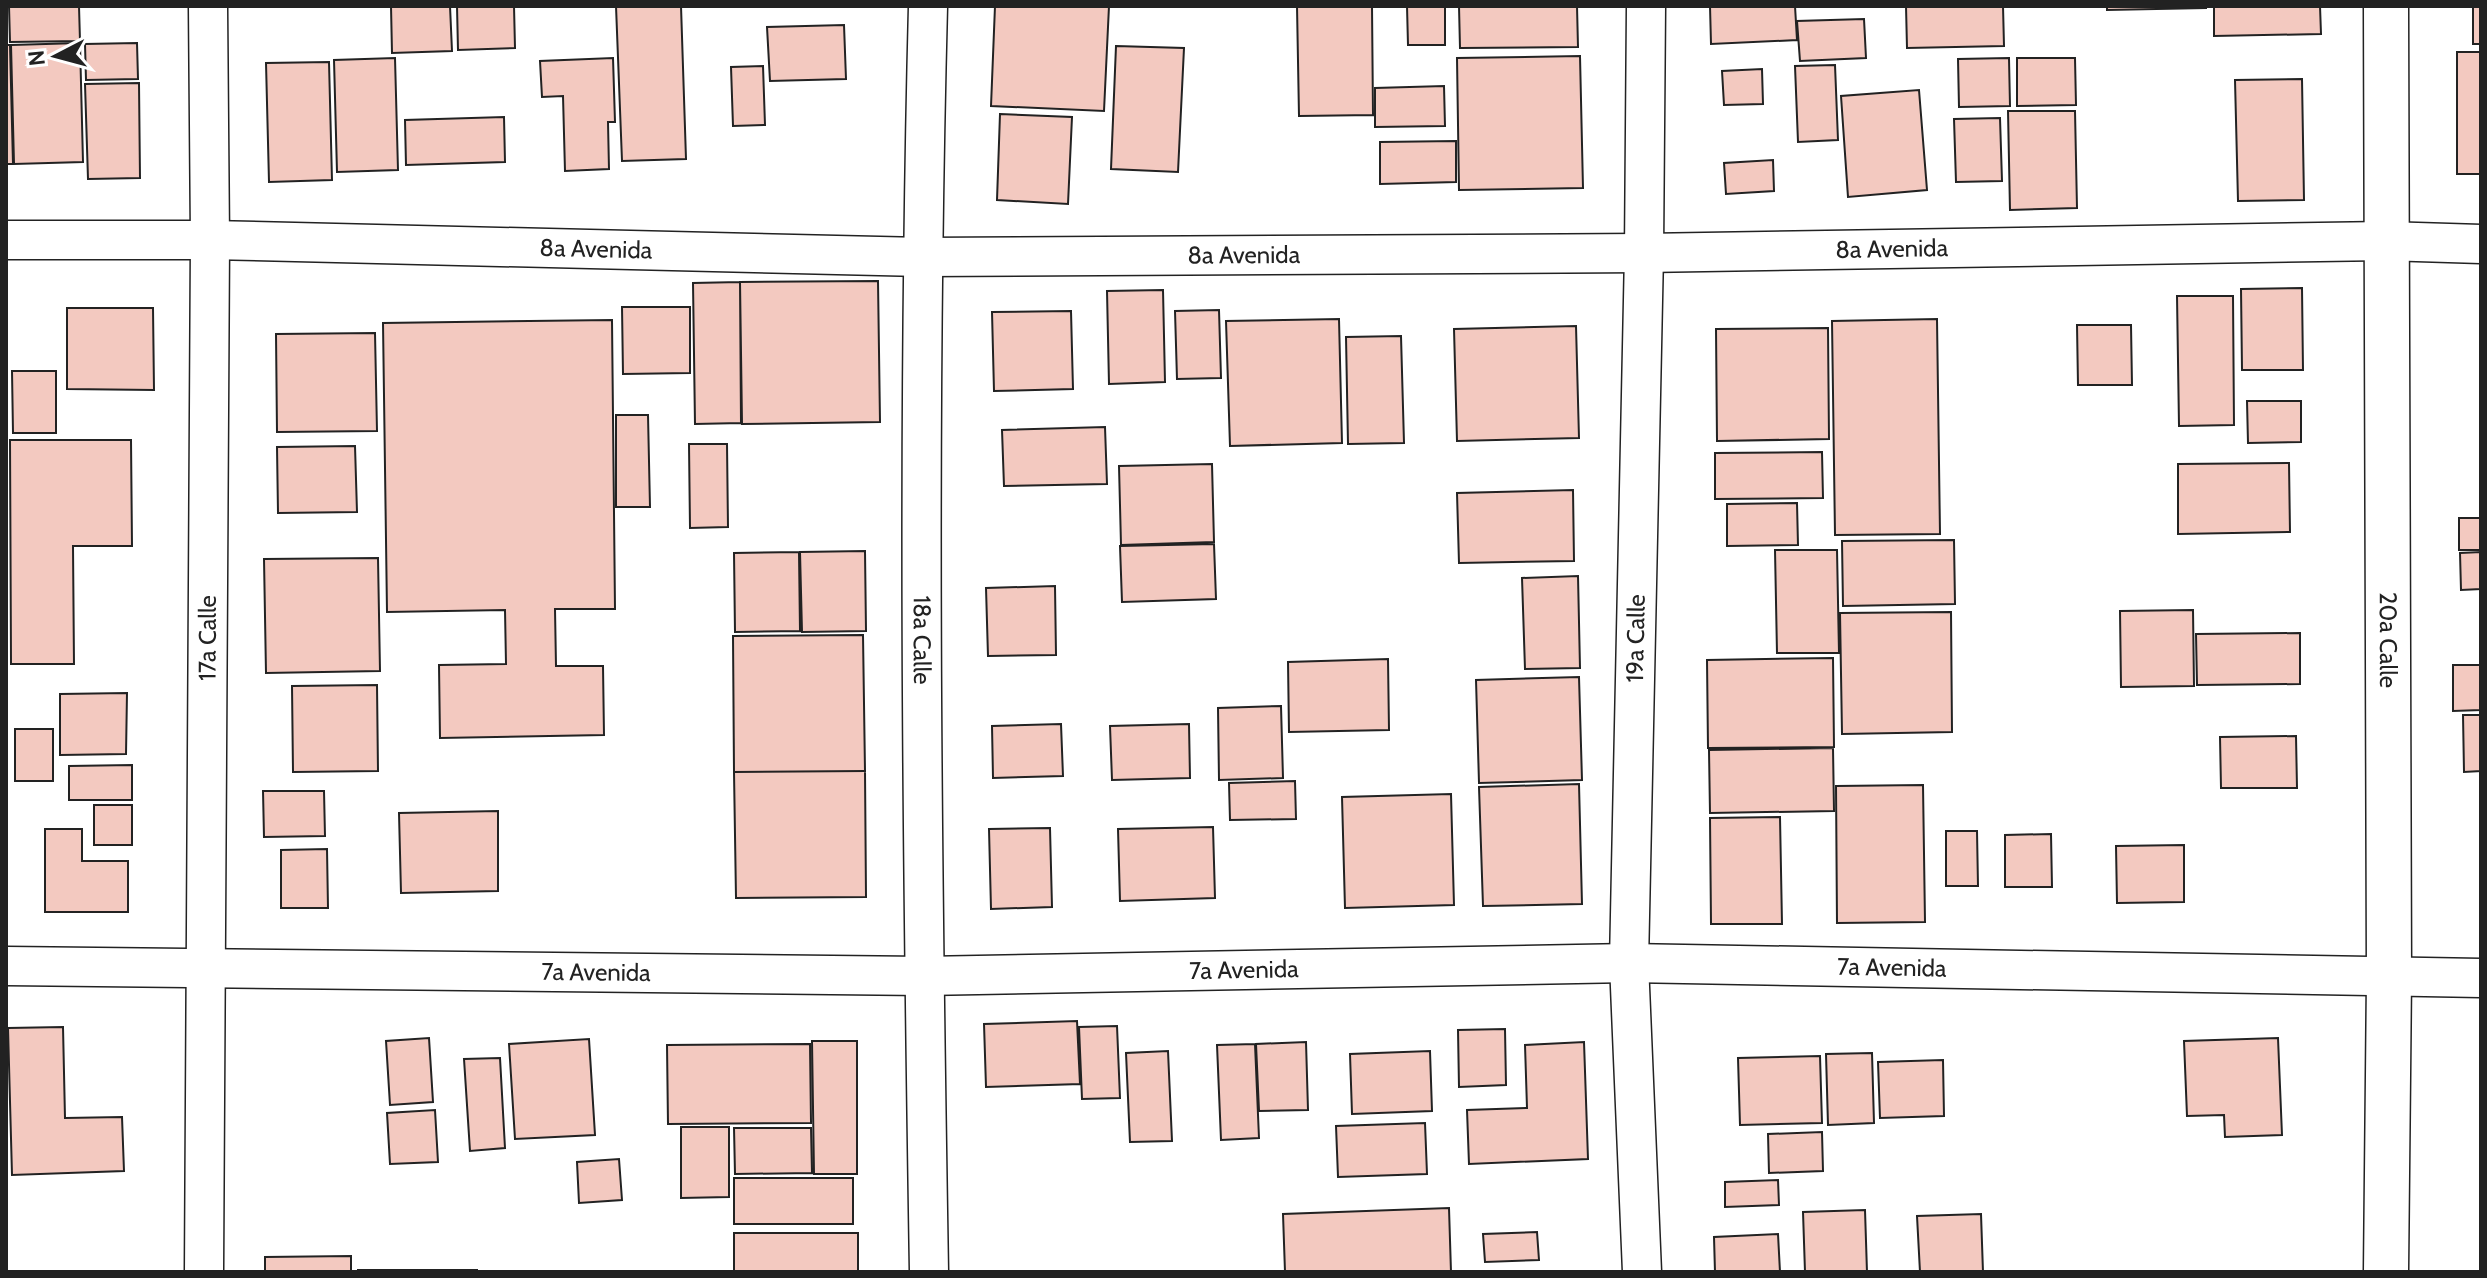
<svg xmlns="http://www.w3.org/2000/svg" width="2487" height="1278" font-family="Cabin,sans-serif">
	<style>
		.building { fill: #f3c9c0; stroke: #222; stroke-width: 2 }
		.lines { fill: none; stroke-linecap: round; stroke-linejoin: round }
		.street-casing { stroke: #222; stroke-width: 41 }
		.secondary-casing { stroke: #222; stroke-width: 47 }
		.street { stroke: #fff; stroke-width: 38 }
		.secondary { stroke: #fff; stroke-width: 44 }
		.labels { text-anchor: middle; stroke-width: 6; stroke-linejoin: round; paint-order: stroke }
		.street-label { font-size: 24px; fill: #222; stroke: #fff }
	</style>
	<rect width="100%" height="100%" fill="#fff"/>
	<path class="building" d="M9 6H79L80 41 10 42Z
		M391 6H450L452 51 392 53Z
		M457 6H514L515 48 458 50Z
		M616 6H681L686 159 622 161Z
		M995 6H1109L1104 111 991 106Z
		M1297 6H1372L1373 115 1299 116Z
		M1407 6H1445V45H1408Z
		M1459 6H1577L1578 47 1460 48Z
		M1710 6H1795L1797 40 1711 44Z
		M1906 6H2003L2004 46 1907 48Z
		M2107 6H2206V8L2107 10Z
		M2214 6H2320L2321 34 2214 36Z
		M2473 6H2481V44H2473Z
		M1864 19 1866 58 1800 61 1797 21Z
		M844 25 846 79 770 81 767 27Z
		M80 43 83 162 14 164 11 45Z
		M137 43 138 79 86 80 85 44Z
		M6 45H10L13 164H6Z
		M1116 46 1184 48 1178 172 1111 169Z
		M2457 52H2481V174H2457Z
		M1580 56 1583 188 1459 190 1457 58Z
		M395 58 398 170 337 172 334 60Z
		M613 58 615 122H608L609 169 565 171 563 96 542 97 540 61Z
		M2009 58 2010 106 1959 107 1958 59Z
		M2017 58H2075L2076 105 2017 106Z
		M329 62 332 180 269 182 266 63Z
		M1835 65 1838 140 1798 142 1795 66Z
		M763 66 765 125 733 126 731 67Z
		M1762 69 1763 104 1724 105 1722 71Z
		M2302 79 2304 200 2238 201 2235 80Z
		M139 83 140 178 88 179 85 84Z
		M1444 86 1445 126 1375 127V88Z
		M1919 90 1927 190 1848 197 1841 96Z
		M2008 111H2075L2077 208 2010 210Z
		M1000 114 1072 117 1068 204 997 200Z
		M504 117 505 162 406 165 405 120Z
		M2000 118 2002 181 1956 182 1954 119Z
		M1456 141V182L1380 184V142Z
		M1773 160 1774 191 1726 194 1724 163Z
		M878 281 880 422 742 424 740 282Z
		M740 282 741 423 695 424 693 283Z
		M2302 288 2303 370H2242L2241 289Z
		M1163 290 1165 382 1109 384 1107 291Z
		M2177 296H2233L2234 425 2179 426Z
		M622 307H690V373L623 374Z
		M67 308H153L154 390 67 389Z
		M1219 310 1221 378 1177 379 1175 311Z
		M1071 311 1073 389 994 391 992 312Z
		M1339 319 1342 443 1230 446 1226 321Z
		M1937 319 1940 534 1835 535 1832 321Z
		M612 320 615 609H555L556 666H603L604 735 440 738 439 665 506 664 505 610 387 612 383 323Z
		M2077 325H2131L2132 385H2078Z
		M1576 326 1579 438 1457 441 1454 329Z
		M1828 328 1829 439 1717 441 1716 329Z
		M375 333 377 431 277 432 276 334Z
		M1401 336 1404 443 1348 444 1346 337Z
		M12 371H56V433H13Z
		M2247 401H2301V442L2248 443Z
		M616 415H648L650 507H616Z
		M1105 427 1107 484 1004 486 1002 430Z
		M10 440H131L132 546H73L74 664H11Z
		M689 444H727L728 527 690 528Z
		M355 446 357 512 278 513 277 447Z
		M1822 452 1823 498 1715 499V453Z
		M2289 463 2290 532 2178 534V464Z
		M1212 464 1214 542 1121 545 1119 466Z
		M1573 490 1574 561 1459 563 1457 493Z
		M1797 503 1798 545 1727 546V504Z
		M2459 518H2481V550H2459Z
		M1954 540 1955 604 1843 606 1842 541Z
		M1214 544 1216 599 1122 602 1120 546Z
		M1775 550H1837L1839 653H1777Z
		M865 551 866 631 802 632 800 552Z
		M799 552 800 631 735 632 734 553Z
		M2481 552V589L2461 590 2460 553Z
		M378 558 380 671 266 673 264 559Z
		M1578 576 1580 668 1525 669 1522 578Z
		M1055 586 1056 655 988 656 986 588Z
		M2193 610 2194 686 2121 687 2120 611Z
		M1951 612 1952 732 1842 734 1840 613Z
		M2300 633V684L2197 685 2196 634Z
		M863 635 865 771 734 772 733 636Z
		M1833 658 1834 747 1708 748 1707 660Z
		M1388 659 1389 730 1289 732 1288 662Z
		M2453 665H2481V710L2453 711Z
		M1579 677 1582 780 1479 783 1476 680Z
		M377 685 378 771 293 772 292 686Z
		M127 693 126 754 60 755V694Z
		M1281 706 1283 778 1219 780 1218 708Z
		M2463 715H2481V771L2464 772Z
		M1061 724 1063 776 993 778 992 726Z
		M1189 724 1190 778 1112 780 1110 726Z
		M15 729H53V781H15Z
		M2296 736 2297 788H2221L2220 737Z
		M1833 748 1834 811 1710 813 1709 750Z
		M132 765V800H69V766Z
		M865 771 866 897 736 898 734 772Z
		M1295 781 1296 819 1230 820 1229 783Z
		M1579 784 1582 904 1483 906 1479 787Z
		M1923 785 1925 922 1837 923 1836 786Z
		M263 791H324L325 836 264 837Z
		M1451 794 1454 905 1345 908 1342 797Z
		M94 805H132V845H94Z
		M498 811V891L401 893 399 813Z
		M1780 817 1782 924H1711L1710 818Z
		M1213 827 1215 898 1120 901 1118 829Z
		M1050 828 1052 907 991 909 989 829Z
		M45 829H82V861H128V912H45Z
		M1946 831H1977L1978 886H1946Z
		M2051 834 2052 887H2005V835Z
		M2184 845V902L2117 903 2116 846Z
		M327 849 328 908H281V850Z
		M1077 1021 1080 1084 986 1087 984 1024Z
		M1117 1026 1120 1098 1082 1099 1079 1027Z
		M63 1027 65 1118 122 1117 124 1171 12 1175 8 1028Z
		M1505 1029 1506 1085 1459 1087 1458 1030Z
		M429 1038 433 1102 390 1105 386 1041Z
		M2278 1038 2282 1135 2225 1137 2224 1115 2187 1116 2184 1041Z
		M589 1039 595 1135 515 1139 509 1044Z
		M812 1041H857V1174H814Z
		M1306 1042 1308 1110 1259 1111 1256 1044Z
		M1584 1042 1588 1159 1469 1164 1467 1110 1527 1108 1525 1045Z
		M810 1044 811 1123 668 1124 667 1045Z
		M1255 1044 1259 1138 1221 1140 1217 1045Z
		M1168 1051 1172 1141 1130 1142 1126 1053Z
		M1430 1051 1432 1111 1352 1114 1350 1054Z
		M1872 1053 1874 1123 1828 1125 1826 1054Z
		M1820 1056 1822 1123 1740 1125 1738 1058Z
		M500 1058 505 1148 470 1151 464 1059Z
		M1943 1060 1944 1116 1880 1118 1878 1062Z
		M435 1110 438 1162 390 1164 387 1113Z
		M1425 1123 1427 1174 1338 1177 1336 1126Z
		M681 1127H729V1197L681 1198Z
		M734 1128H811L812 1173 735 1174Z
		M1822 1132 1823 1171 1769 1173 1768 1134Z
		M619 1159 622 1200 579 1203 577 1162Z
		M734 1178H853V1224H734Z
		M1778 1180 1779 1205 1725 1207V1182Z
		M1449 1208 1451 1272H1285L1283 1214Z
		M1865 1210 1867 1272H1805L1803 1212Z
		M1981 1214 1983 1272H1920L1917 1216Z
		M1537 1232 1539 1260 1485 1262 1483 1234Z
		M734 1233H858V1272H734Z
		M1778 1234 1780 1272H1715L1714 1237Z
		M351 1256V1272H265V1257Z
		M358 1270H477V1272H358Z"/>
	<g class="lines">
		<g class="street-casing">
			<g id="street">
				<path id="s1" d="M928 6C917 428 922 850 929 1272"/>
				<path id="s2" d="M6 240H210L922 257 1644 253 2385 241 2481 244"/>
				<path id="s3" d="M6 966 924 976 1629 963 2481 978"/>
				<path id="s4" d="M204 1272 210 240 208 6"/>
				<path id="s5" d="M1642 1272 1629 963 1644 253 1646 6"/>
			</g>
		</g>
		<g class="secondary-casing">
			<g id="secondary">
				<path id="s6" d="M2386 6 2389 977 2386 1272"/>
			</g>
		</g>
		<use href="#street" class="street"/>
		<use href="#secondary" class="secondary"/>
	</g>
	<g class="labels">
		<g class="street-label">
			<text dy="8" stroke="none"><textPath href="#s2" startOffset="590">8a Avenida</textPath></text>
			<text dy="8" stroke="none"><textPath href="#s2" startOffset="1886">8a Avenida</textPath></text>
			<text dy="8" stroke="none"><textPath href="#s2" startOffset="1238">8a Avenida</textPath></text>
			<text dy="8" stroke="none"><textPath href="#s4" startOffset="634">17a Calle</textPath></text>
			<text dy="8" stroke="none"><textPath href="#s1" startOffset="634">18a Calle</textPath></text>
			<text dy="8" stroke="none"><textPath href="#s5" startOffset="634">19a Calle</textPath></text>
			<text dy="8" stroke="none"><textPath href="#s6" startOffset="634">20a Calle</textPath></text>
			<text dy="8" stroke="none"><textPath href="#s3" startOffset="1886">7a Avenida</textPath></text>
			<text dy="8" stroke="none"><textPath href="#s3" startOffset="1238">7a Avenida</textPath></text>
			<text dy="8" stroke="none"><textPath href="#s3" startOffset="590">7a Avenida</textPath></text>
		</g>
	</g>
	<rect width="2487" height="1278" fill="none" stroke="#222222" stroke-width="16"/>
	<g transform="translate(56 56) rotate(264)" stroke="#ffffff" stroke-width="6" paint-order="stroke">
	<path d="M0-6L14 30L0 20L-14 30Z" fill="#222222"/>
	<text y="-12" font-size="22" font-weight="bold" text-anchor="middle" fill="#222222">N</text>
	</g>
</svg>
